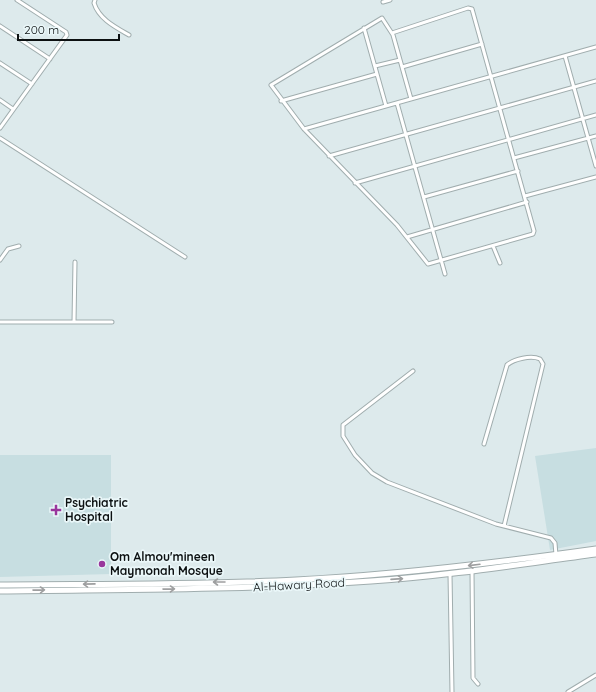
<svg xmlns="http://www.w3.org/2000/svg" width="596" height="692" font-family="Quicksand,sans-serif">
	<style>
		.built { fill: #c7dee1 }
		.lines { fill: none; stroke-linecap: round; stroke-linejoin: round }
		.minor-casing { stroke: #a0adae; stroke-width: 5 }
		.trunk-casing { stroke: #a0adae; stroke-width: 7 }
		.minor { stroke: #fff; stroke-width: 3 }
		.trunk { stroke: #fff; stroke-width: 5 }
		.oneway { stroke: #9e9fa0 }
		.poi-dot { fill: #99369c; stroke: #eaf7f9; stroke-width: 1.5 }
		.labels { text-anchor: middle; stroke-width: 3.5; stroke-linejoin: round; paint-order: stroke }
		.poi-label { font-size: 12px; font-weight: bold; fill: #0c1011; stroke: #eaf7f9; text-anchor: start }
		.street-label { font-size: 12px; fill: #0c1011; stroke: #eaf7f9 }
	</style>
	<rect width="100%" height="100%" fill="#ddeaec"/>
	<path class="built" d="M596 448V541L550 550 535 456Z
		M0 455H111V574L0 577Z"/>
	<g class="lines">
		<g class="minor-casing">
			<path id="minor" d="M95 0 94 3C99 19 115 27 129 35
				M383 2 390 0
				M0 26 50 59
				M364 28 386 106
				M392 33 468 8 472 9 534 231 533 234 428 264 397 225 304 129 271 85 382 18 393 35 411 99
				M565 56 596 166
				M0 63 32 84
				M375 66 400 60
				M402 67 482 44
				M0 100 13 109
				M281 101 377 74
				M397 103 445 274
				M0 128 67 35 66 32 17 0
				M304 129 596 47
				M0 138 185 257
				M329 156 596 81
				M514 158 596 136
				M355 183 596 115
				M525 196 596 177
				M424 197 518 171
				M407 237 527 202
				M493 246 500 263
				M0 260 8 249 19 246
				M0 322H112
				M74 322 75 262
				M413 371 343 425V436L355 455 372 473 387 482 496 524 551 538 555 543 556 555
				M484 444 507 365C514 359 531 355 540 359L543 364 504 526
				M472 571 473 678 478 684
				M450 574 452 692
				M568 692 596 675"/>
		</g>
		<g class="trunk-casing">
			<path id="trunk" d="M0 585C99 584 197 585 296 580 396 575 496 563 596 549
				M0 591C124 589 248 590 371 581 447 576 521 564 596 554"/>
		</g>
		<use href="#minor" class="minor"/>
		<use href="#trunk" class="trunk"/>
	</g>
	<defs><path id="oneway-shaft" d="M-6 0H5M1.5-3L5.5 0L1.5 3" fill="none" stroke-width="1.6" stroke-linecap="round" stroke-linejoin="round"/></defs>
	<g class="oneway">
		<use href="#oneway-shaft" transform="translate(474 565) rotate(173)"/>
		<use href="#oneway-shaft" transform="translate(397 579) rotate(-4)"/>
		<use href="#oneway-shaft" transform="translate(219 582) rotate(180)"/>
		<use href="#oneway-shaft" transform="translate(89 584) rotate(179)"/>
		<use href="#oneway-shaft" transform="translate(169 589) rotate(-1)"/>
		<use href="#oneway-shaft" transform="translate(39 590) rotate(-1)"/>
	</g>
	<g class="poi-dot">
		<path d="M54 504h4v4h4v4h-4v4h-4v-4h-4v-4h4z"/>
		<circle cx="102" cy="564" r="4"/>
	</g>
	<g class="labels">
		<g class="poi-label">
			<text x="65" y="507">Psychiatric<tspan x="65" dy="14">Hospital</tspan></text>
			<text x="110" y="561">Om Almou'mineen<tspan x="110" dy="14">Maymonah Mosque</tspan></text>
		</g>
		<g class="street-label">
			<text transform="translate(299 585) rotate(-3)" y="4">Al-Hawary Road</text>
		</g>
	</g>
	<path d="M18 34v6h101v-6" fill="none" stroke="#0c1011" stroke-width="2"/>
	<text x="24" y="34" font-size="12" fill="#0c1011" stroke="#eaf7f9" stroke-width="3" paint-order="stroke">200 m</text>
</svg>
